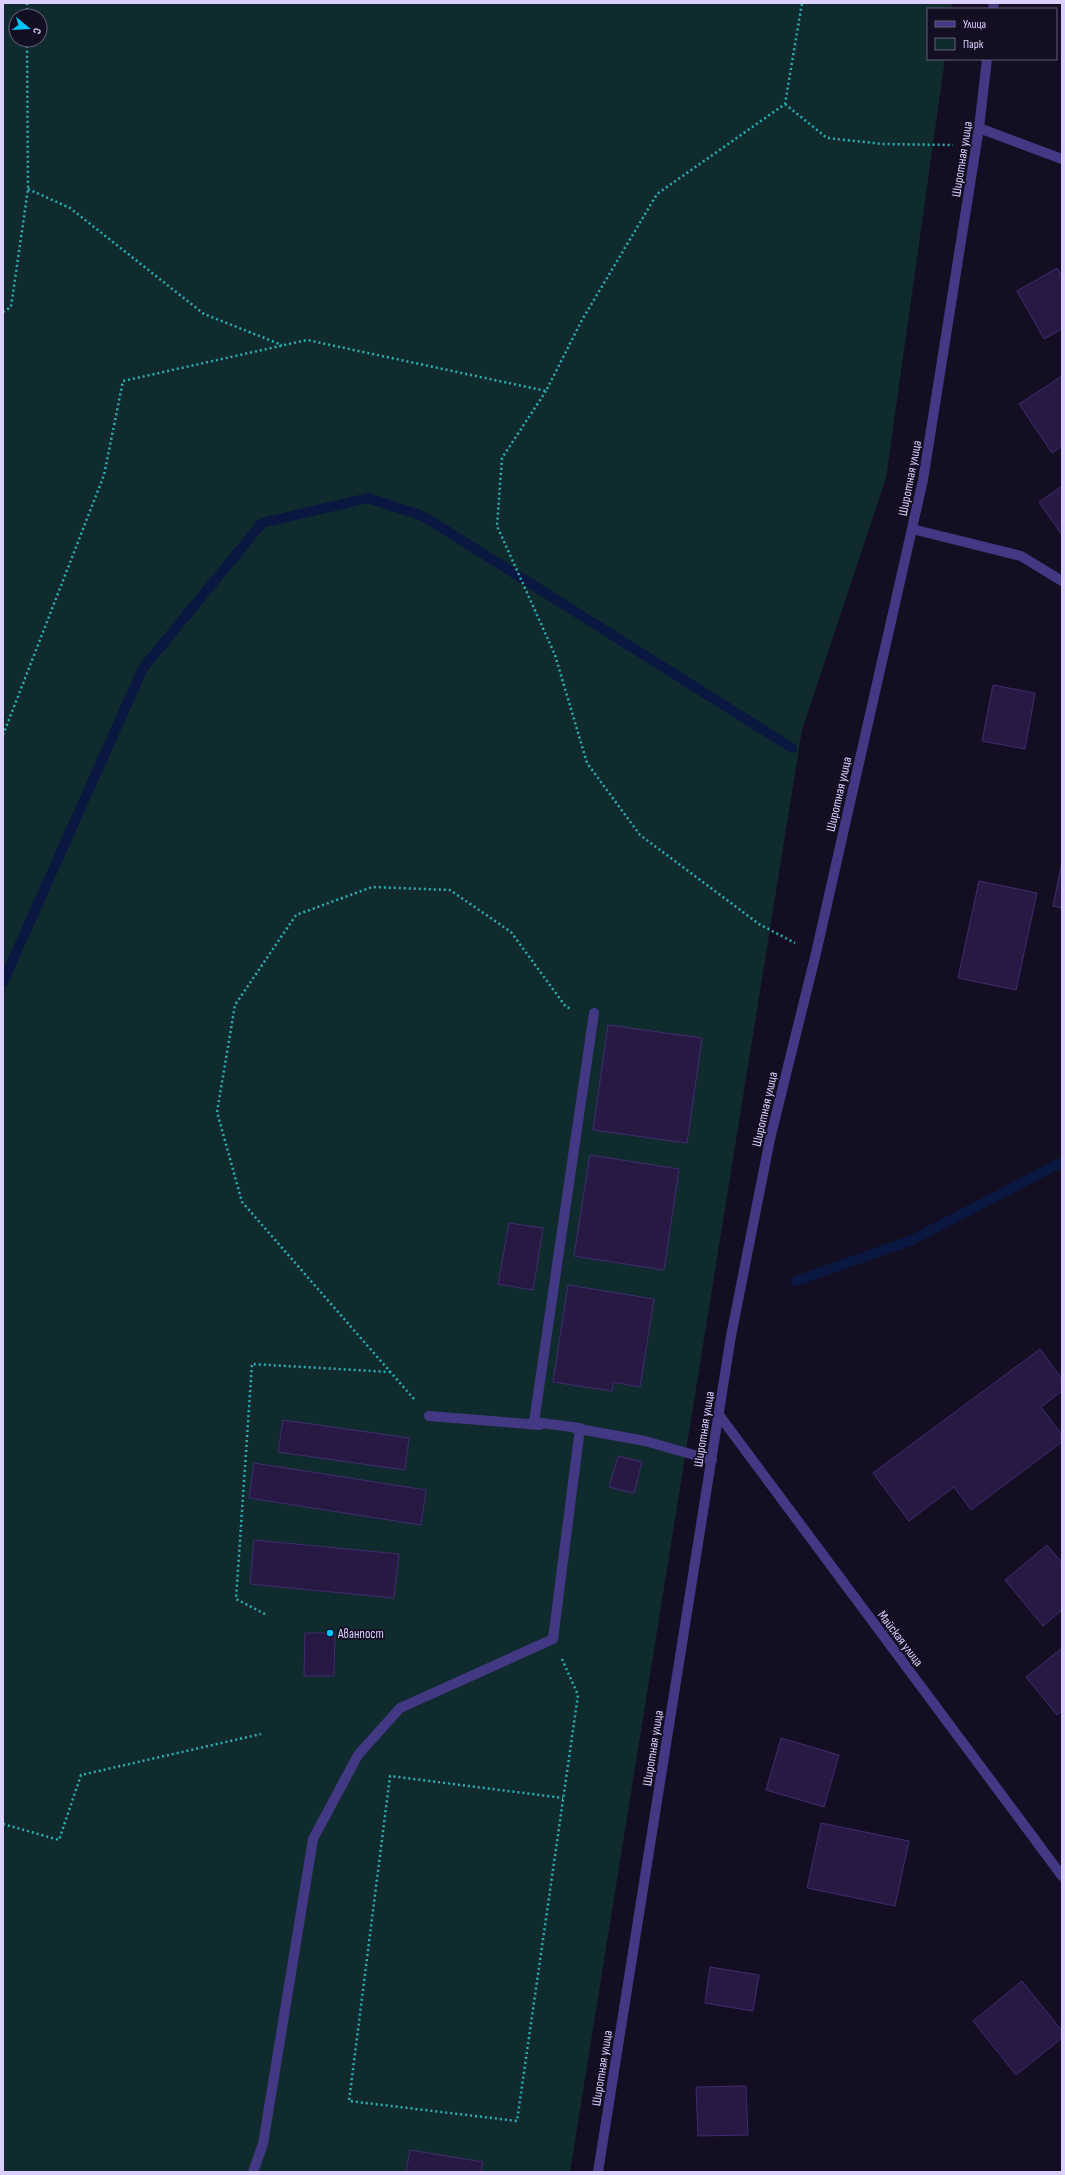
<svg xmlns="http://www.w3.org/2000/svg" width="1065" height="2175" font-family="'Sofia Sans Condensed',sans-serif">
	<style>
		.green { fill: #102b2d; fill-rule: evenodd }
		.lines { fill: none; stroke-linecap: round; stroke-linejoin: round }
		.stream { stroke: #091741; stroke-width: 10 }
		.building { fill: #271944; stroke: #412b71 }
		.path { stroke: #2cafb6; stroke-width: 2.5; stroke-dasharray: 2 3; stroke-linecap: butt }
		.minor { stroke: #433883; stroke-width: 10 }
		.poi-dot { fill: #00c5fb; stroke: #140e23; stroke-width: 1.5 }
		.labels { text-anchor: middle; stroke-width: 3.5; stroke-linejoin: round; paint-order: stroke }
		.street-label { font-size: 13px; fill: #dbd0ff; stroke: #140e23 }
		.poi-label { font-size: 13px; fill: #dbd0ff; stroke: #140e23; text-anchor: start }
	</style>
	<rect width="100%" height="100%" fill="#140e23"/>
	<path class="green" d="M3 3H952L951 9H928V59H945L886 478 802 730 570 2172H3ZM16 16H40V40H16Z"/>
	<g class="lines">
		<path class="stream" d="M3 982 143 668 262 523 368 498 423 516 792 748
			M796 1281 912 1240 1062 1162"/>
	</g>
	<path class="building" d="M1057 268 1062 277V329L1044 339 1017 291Z
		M1062 376V446L1052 453 1019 404Z
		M1062 486V535L1039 502Z
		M993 685 1035 693 1025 749 982 741Z
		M1062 862V908L1053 906Z
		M979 881 1037 893 1016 990 958 978Z
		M608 1025 702 1038 687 1143 593 1130Z
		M590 1155 679 1169 664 1270 574 1256Z
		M509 1223 543 1228 533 1290 498 1284Z
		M568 1285 654 1299 640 1387 613 1382 612 1391 553 1382Z
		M1040 1349 1062 1379V1391L1041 1407 1062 1435V1442L971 1510 954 1487 909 1521 873 1473Z
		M283 1420 409 1438 405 1470 278 1452Z
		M618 1456 642 1462 634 1493 609 1487Z
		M254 1463 426 1490 421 1525 249 1498Z
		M254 1540 399 1554 394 1598 250 1584Z
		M1047 1545 1062 1563V1610L1043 1626 1005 1580Z
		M305 1633H335L334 1676H304Z
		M1062 1648V1711L1057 1715 1026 1677Z
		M781 1738 839 1755 824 1807 766 1790Z
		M821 1823 909 1841 895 1906 807 1888Z
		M710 1967 759 1975 753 2011 705 2003Z
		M1022 1981 1062 2031V2038L1016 2075 973 2021Z
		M746 2086 748 2135 698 2136 696 2087Z
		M410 2150 483 2162 481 2172H406Z"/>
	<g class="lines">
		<path class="path" d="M27 3V16
			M785 104 827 138 883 144 953 145
			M28 189 70 208 204 314 282 345
			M3 312 11 307 28 189 27 40
			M546 391 502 458 497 526 555 655 587 763 640 835 759 924 795 943
			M3 735 104 475 123 381 307 340 546 391 582 320 657 194 785 104 802 3
			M414 1399 242 1202 217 1112 235 1005 296 915 372 887 450 890 511 932 566 1007 572 1009
			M265 1614 236 1599 252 1364 390 1372
			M562 1659 578 1695 517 2121 349 2101 390 1776 563 1798
			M3 1824 59 1840 81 1775 261 1734"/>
		<path class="minor" d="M993 9 994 3
			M979 128 1062 159
			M912 529 1021 556 1062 581
			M719 1415 1062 1876
			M429 1416 540 1425
			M574 1428 645 1441 712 1460
			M253 2172 263 2144 313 1839 358 1755 400 1708 553 1639 580 1428 534 1422 594 1013
			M598 2172 731 1336 770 1139 816 953 923 480 979 128 987 59"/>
	</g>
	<circle class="poi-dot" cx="330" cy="1633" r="4"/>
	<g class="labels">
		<g class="street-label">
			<text transform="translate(961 159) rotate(-81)" y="5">Широтная улица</text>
			<text transform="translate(909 478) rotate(-79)" y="5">Широтная улица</text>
			<text transform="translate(838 794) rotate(-77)" y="5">Широтная улица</text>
			<text transform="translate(764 1109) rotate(-77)" y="5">Широтная улица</text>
			<text transform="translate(703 1429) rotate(-81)" y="5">Широтная улица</text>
			<text transform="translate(901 1638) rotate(53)" y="5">Майская улица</text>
			<text transform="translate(652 1748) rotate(-81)" y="5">Широтная улица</text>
			<text transform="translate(601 2068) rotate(-81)" y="5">Широтная улица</text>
		</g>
		<g class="poi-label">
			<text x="338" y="1638">Аванпост</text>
		</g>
	</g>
	<rect width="1065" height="2175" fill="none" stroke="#dbd0ff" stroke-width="8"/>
	<rect x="927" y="8" width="130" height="52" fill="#140e23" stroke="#645c7b"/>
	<rect x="935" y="21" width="20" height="6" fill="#433883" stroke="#645c7b"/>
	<text x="963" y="28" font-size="12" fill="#dbd0ff">Улица</text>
	<rect x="935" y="38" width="20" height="12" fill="#102b2d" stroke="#645c7b"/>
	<text x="963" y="48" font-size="12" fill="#dbd0ff">Парк</text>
	<g transform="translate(28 28) rotate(108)"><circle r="19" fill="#140e23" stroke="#645c7b"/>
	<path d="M0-3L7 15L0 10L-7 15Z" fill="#00c5fb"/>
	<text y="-6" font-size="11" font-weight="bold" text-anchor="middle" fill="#dbd0ff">С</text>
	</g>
</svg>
